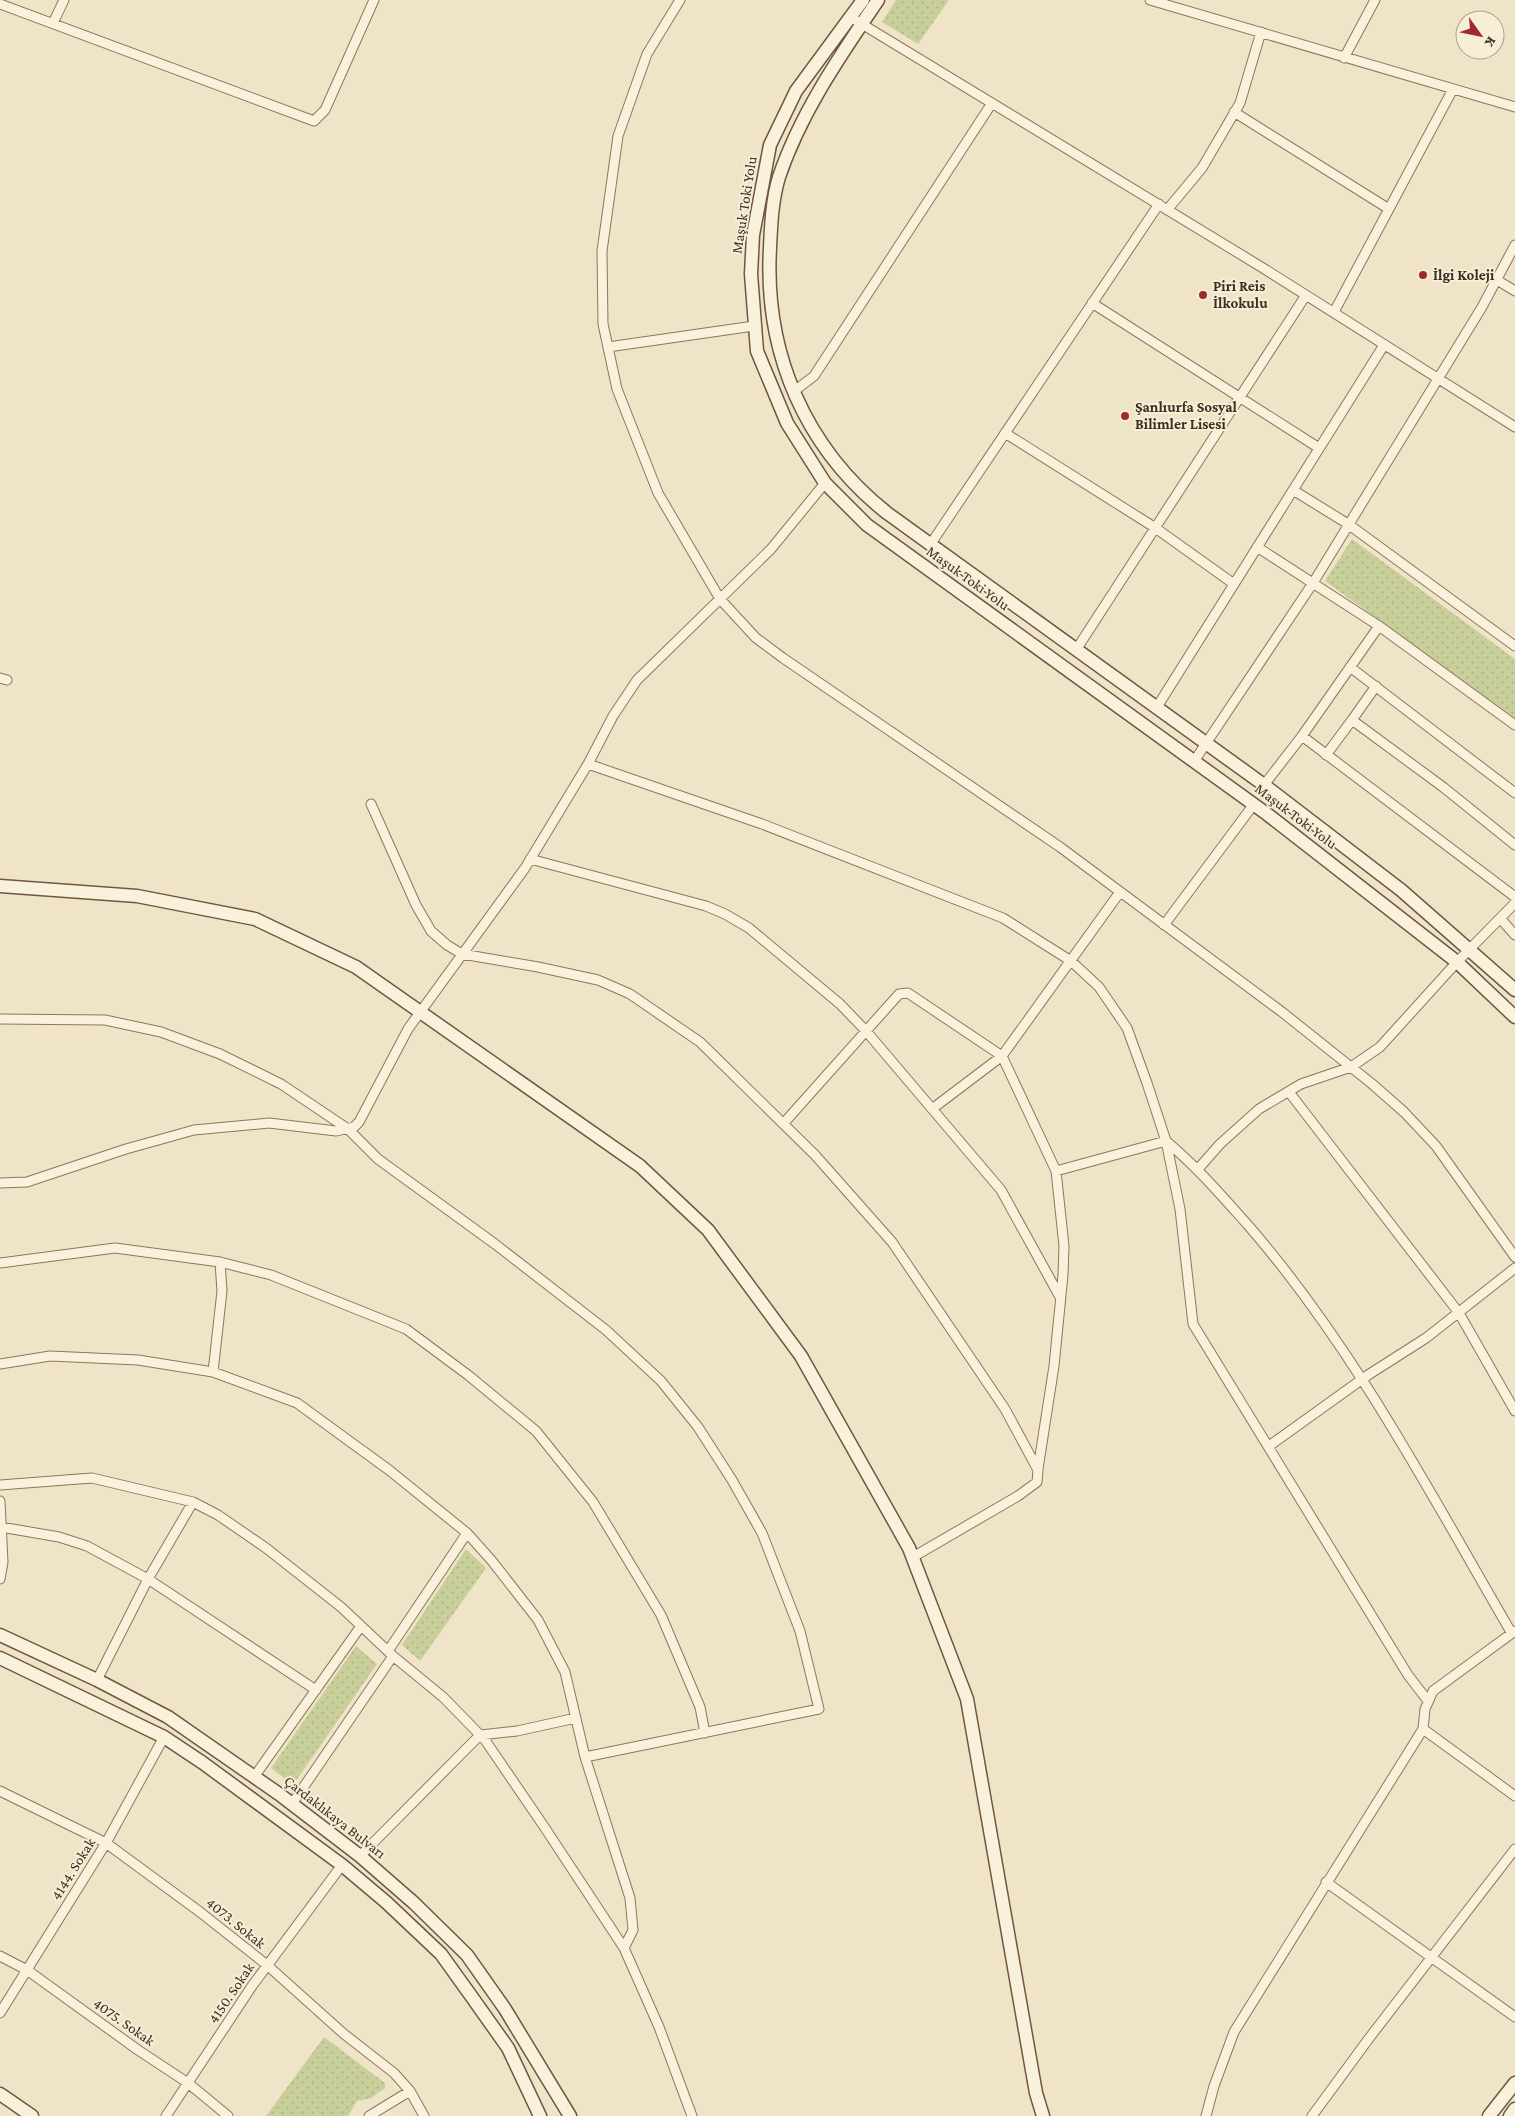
<svg xmlns="http://www.w3.org/2000/svg" width="1515" height="2116" font-family="'Crimson Pro',serif">
	<style>
		.green { fill: url(#green-dots) }
		.lines { fill: none; stroke-linecap: round; stroke-linejoin: round }
		.street-casing { stroke: #8d765c; stroke-width: 11 }
		.secondary-casing { stroke: #6f573f; stroke-width: 15 }
		.street { stroke: #faf1dc; stroke-width: 9 }
		.secondary { stroke: #faf1dc; stroke-width: 12 }
		.poi-dot { fill: #9e2a2b; stroke: #f7eed8; stroke-width: 2 }
		.labels { text-anchor: middle; stroke-width: 4; stroke-linejoin: round; paint-order: stroke }
		.street-label { font-size: 15px; fill: #3d2e20; stroke: #f7eed8 }
		.poi-label { font-size: 15px; font-weight: bold; fill: #3d2e20; stroke: #f7eed8; text-anchor: start }
	</style>
	<defs>
		<pattern id="green-dots" width="8" height="8" patternUnits="userSpaceOnUse" patternTransform="scale(1.25)"><rect width="8" height="8" fill="#c9cf9b"/><path d="M2 2h.1M6 6h.1" fill="none" stroke="#aeb285" stroke-width="1.8" stroke-linecap="round"/></pattern>
	</defs>
	<rect width="100%" height="100%" fill="#f0e4c8"/>
	<path class="green" d="M896 0H949L918 44 882 22Z
		M1352 539 1515 659V718L1325 581Z
		M466 1549 486 1568 420 1661 402 1645Z
		M356 1646 377 1664 293 1785 271 1768Z
		M324 2037 385 2083V2088L371 2098 357 2101 348 2116H266Z"/>
	<g class="lines">
		<g class="street-casing">
			<path id="street" d="M680 0 647 54 618 136 602 251 603 324 617 389 658 493 720 599 756 638 783 658 1060 847 1282 1012 1371 1083 1404 1112 1436 1146 1515 1257
				M1150 0 1515 107
				M0 4 314 121 325 110 374 0
				M852 18 1263 268 1515 427
				M53 23 64 0
				M1344 58 1375 0
				M1234 112 1389 209
				M1167 210 1202 168 1240 103 1261 32
				M1497 280 1515 291
				M1092 303 1319 448
				M1334 312 1453 89
				M608 347 754 326
				M793 392 814 376 992 103
				M1005 433 1154 527 1234 584
				M1293 490 1348 524 1515 646
				M930 545 1159 204
				M1257 547 1379 626 1515 725
				M1076 650 1306 295
				M1350 667 1515 793
				M0 678 7 680
				M1376 686 1352 720 1443 787 1515 845
				M1157 707 1384 345
				M1302 736 1515 897
				M1326 755 1352 720
				M1195 760 1313 583 1482 307 1515 245
				M588 764 762 824 1003 918 1071 961 1099 987 1127 1028 1147 1083 1166 1141 1180 1209 1193 1324 1408 1675 1428 1701
				M1264 785 1302 736 1379 626
				M371 804 416 905 431 931 447 945 462 954 538 967 598 980 630 994 700 1042 815 1155 892 1242 1005 1409 1038 1470 1037 1482 1018 1496 913 1557
				M530 859 706 906 725 914 749 928 840 1004 866 1031 1001 1190 1060 1297
				M1500 918 1515 935
				M1164 925 1254 804
				M0 1019 105 1020 161 1032 220 1054 281 1084 348 1129 378 1159 495 1244 606 1330 661 1381 698 1427 732 1480 762 1533 800 1631 819 1709 585 1757
				M1289 1092 1459 1313 1515 1411
				M932 1109 1002 1056 1120 892
				M783 1124 899 994 908 993 1002 1056 1056 1171 1064 1246 1063 1275 1054 1366 1038 1469
				M1198 1169 1220 1144 1259 1109 1301 1084 1351 1067 1380 1047 1457 962 1515 903
				M1056 1171 1166 1141C1196 1166 1221 1195 1247 1224 1354 1347 1430 1493 1511 1632
				M0 1183 27 1182 126 1149 194 1130 269 1123 336 1131 354 1127 359 1122 408 1029 525 868 588 764 613 716 637 680 771 549 825 483
				M0 1263 115 1248 220 1262 271 1275 406 1329 468 1375 536 1431 593 1502 661 1615 700 1707 705 1733
				M0 1364 50 1356 138 1360 213 1372 297 1403 389 1470 467 1533 492 1561 538 1620 565 1672 585 1757 630 1898 633 1930 624 1948
				M213 1372 222 1291 220 1262
				M1269 1446 1368 1375 1426 1338 1515 1268
				M0 1485 92 1478 193 1502 218 1515 266 1548 341 1607 393 1656 443 1697 485 1740 545 1828 624 1948 659 2027 692 2116
				M0 1501 3 1562 0 1579
				M1 1527 59 1537 87 1546 148 1579 316 1690
				M388 1651 467 1533
				M97 1680 148 1579 193 1502
				M1423 1729 1515 1796
				M254 1777 361 1626
				M0 1791 106 1843 200 1912 267 1965 344 2034 394 2073 410 2091 424 2116
				M292 1804 393 1656
				M360 1856 480 1735 517 1731 576 1718
				M1326 1882 1515 2017
				M0 1956 27 1970 138 2050 188 2083 228 2116
				M0 2013 106 1843 164 1737
				M166 2116 252 1986 342 1865
				M369 2116 410 2091
				M1206 2116 1214 2086 1234 2032 1423 1729 1425 1709 1433 1691 1515 1631
				M1312 2116 1370 2037 1515 1849"/>
		</g>
		<g class="secondary-casing">
			<path id="secondary" d="M863 0 796 91 770 145 753 235 751 274 757 351 787 423 825 483 867 525 1267 814 1457 962 1515 1017
				M878 0C840 56 801 112 779 177 772 200 771 225 770 248 764 353 805 448 887 513L1264 785 1401 890 1515 990
				M0 886 137 896 255 919 356 967 640 1166 708 1230 801 1356 909 1548 967 1699 1036 2093 1043 2116
				M0 1635 97 1680 168 1717 279 1794 360 1856 414 1903 467 1955 505 2009 570 2116
				M0 1658 164 1737 203 1763 342 1865 386 1902 441 1954 474 2000 508 2048 540 2116
				M0 2094 32 2116
				M1489 2116 1515 2083
				M1510 2116 1515 2109"/>
		</g>
		<use href="#street" class="street"/>
		<use href="#secondary" class="secondary"/>
	</g>
	<g class="poi-dot">
		<circle cx="1423" cy="275" r="5"/>
		<circle cx="1203" cy="295" r="5"/>
		<circle cx="1125" cy="416" r="5"/>
	</g>
	<g class="labels">
		<g class="street-label">
			<text transform="translate(744 205) rotate(-81)" y="5">Maşuk Toki Yolu</text>
			<text transform="translate(968 578) rotate(36)" y="5">Maşuk Toki Yolu</text>
			<text transform="translate(1296 816) rotate(37)" y="5">Maşuk Toki Yolu</text>
			<text transform="translate(335 1817) rotate(38)" y="5">Çardaklıkaya Bulvarı</text>
			<text transform="translate(73 1869) rotate(-58)" y="5">4144. Sokak</text>
			<text transform="translate(236 1923) rotate(39)" y="5">4073. Sokak</text>
			<text transform="translate(231 1993) rotate(-56)" y="5">4150. Sokak</text>
			<text transform="translate(124 2022) rotate(35)" y="5">4075. Sokak</text>
		</g>
		<g class="poi-label">
			<text x="1433" y="280">İlgi Koleji</text>
			<text x="1213" y="291">Piri Reis<tspan x="1213" dy="17">İlkokulu</tspan></text>
			<text x="1135" y="412">Şanlıurfa Sosyal<tspan x="1135" dy="17">Bilimler Lisesi</tspan></text>
		</g>
	</g>
	<g transform="translate(1480 35) rotate(123)"><circle r="24" fill="#f7eed8" stroke="#ada18e"/>
	<path d="M0-4L9 19L0 12L-9 19Z" fill="#9e2a2b"/>
	<text y="-8" font-size="14" font-weight="bold" text-anchor="middle" fill="#3d2e20">K</text>
	</g>
</svg>
